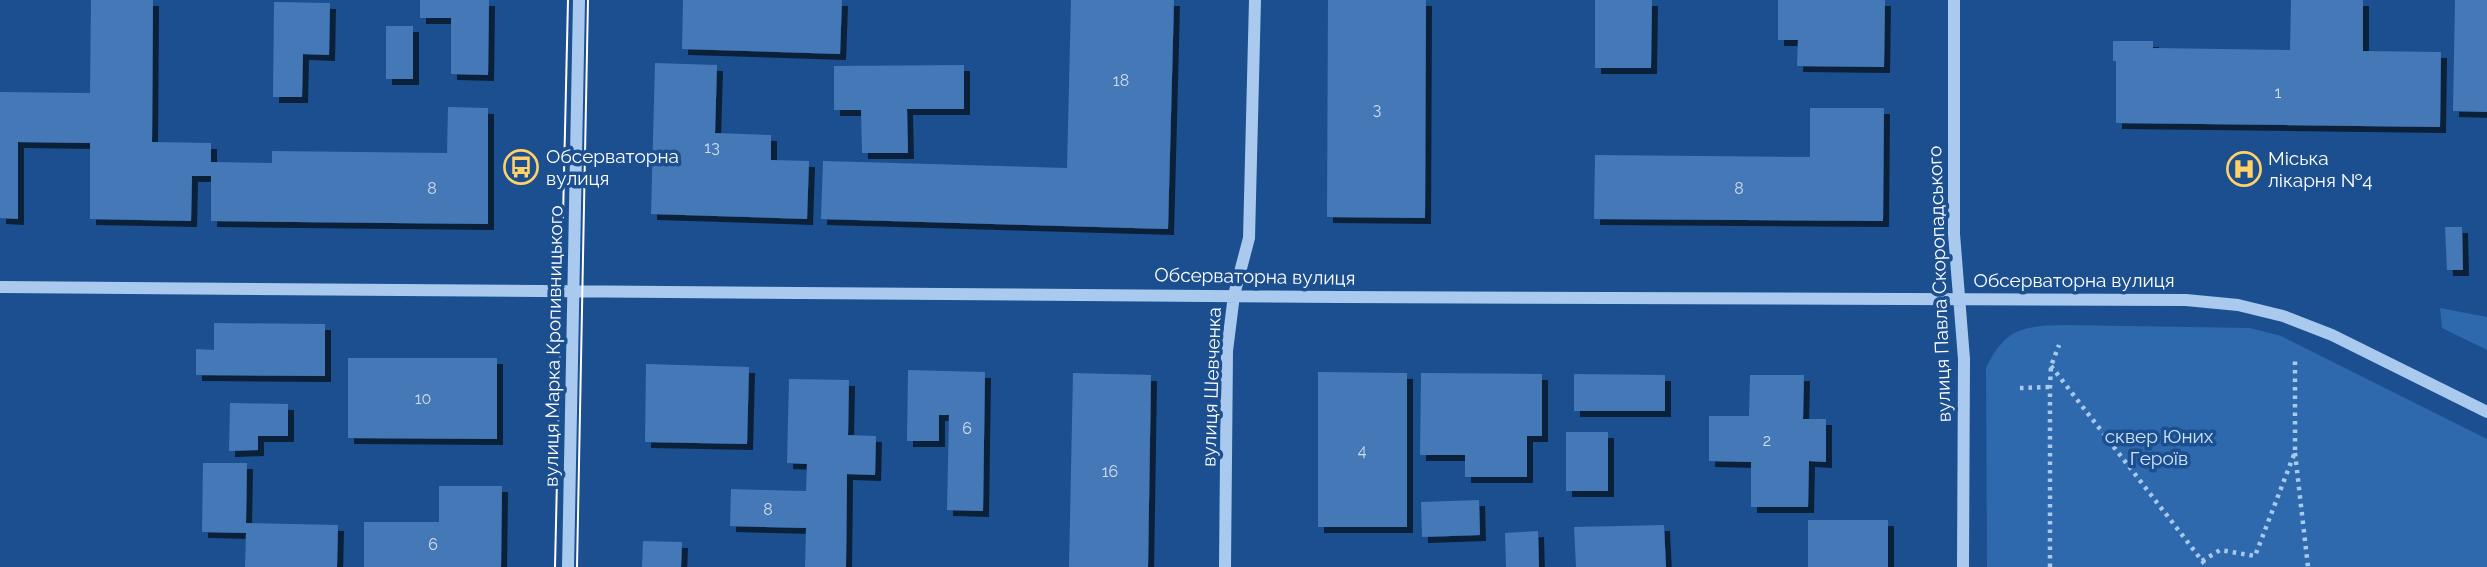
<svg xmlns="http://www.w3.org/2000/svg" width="2487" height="567" font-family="Raleway,sans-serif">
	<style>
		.green { fill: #2e69ad }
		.building { fill: #4478b7; filter: url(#shadow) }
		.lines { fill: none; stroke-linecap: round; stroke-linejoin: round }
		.path { stroke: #a9c9ee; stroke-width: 4.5; stroke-dasharray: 3.5 5; stroke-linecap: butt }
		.minor { stroke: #a9c9ee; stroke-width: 12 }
		.tram { stroke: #fff; stroke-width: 2 }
		.labels { text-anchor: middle; stroke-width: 7; stroke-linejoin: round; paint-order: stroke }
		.number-label { font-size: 16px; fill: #d0dded }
		.poi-label { font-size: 19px; fill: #fff; stroke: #1b4f8f; text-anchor: start }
		.street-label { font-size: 19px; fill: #fff; stroke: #1b4f8f }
		.park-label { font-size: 19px; fill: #cfe3fa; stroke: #1b4f8f }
	</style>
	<defs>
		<filter id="shadow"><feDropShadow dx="6" dy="6" stdDeviation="0" flood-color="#0009"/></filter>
	</defs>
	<rect width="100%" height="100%" fill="#1b4f8f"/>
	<path class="green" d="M2440 308 2487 317V350L2442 328Z
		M2067 325 2250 328 2281 336 2487 439V567H1987L1986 368C2006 326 2025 326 2067 325Z"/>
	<path class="building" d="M91 0H153L152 142 211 143V162L272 163V151L447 153 448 107 488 108V224L211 221V176H192L191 221 90 219V143L18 142V219L0 218V92L90 93Z
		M420 0H489L488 75 451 74V18H420Z
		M683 0H842L840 54 682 49Z
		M1071 0H1174L1168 229 821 219 823 161 1067 168Z
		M1328 0H1426L1425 218 1327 217Z
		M1595 0H1652L1651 68H1595Z
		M1778 0H1885L1884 67 1797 66 1798 40H1778Z
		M2291 0H2363V51L2441 52 2440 127 2116 123V61H2113V41H2153V48L2290 50Z
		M2455 0H2487V112L2453 111Z
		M274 2 330 3 329 55 303 54 302 97H273Z
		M386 26H413V79H386Z
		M655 63 717 65 715 133 771 135V160L809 161 807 219 651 214Z
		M964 65V109H907L908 153H862L861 110H834V66Z
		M1810 108H1884L1883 221 1594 219 1595 155 1810 157Z
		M2445 227H2462L2463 270H2447Z
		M214 323 325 324V376L196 375V349L214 350Z
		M348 358H497V439L348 438Z
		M646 364 749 367 747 444 645 442Z
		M908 370 985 372 983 511 947 510 949 415H939V441H907Z
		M1318 372 1407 373V527H1318Z
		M1073 373 1151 375 1148 567H1069Z
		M1421 373 1542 374V436H1527V477H1465V455H1420Z
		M1574 374 1665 375V411H1574Z
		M1750 375H1804L1803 419H1826V462L1809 461 1808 507H1751V462L1709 461V416H1749Z
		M789 379 849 380 848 435 876 436 875 475 847 474 846 567H805L806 528 730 526 731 489 806 491 807 464 787 463Z
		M230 403 288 404V436H258V450L229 451Z
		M1566 432H1608V491H1566Z
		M203 463H247L246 523 338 525 337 567H245L246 533 202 532Z
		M439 486H502L501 567H364V522H439Z
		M1479 500 1480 535 1422 537 1421 502Z
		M1808 520H1888V567H1808Z
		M1664 525 1666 567H1576L1574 527Z
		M1538 531 1539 567H1506L1505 533Z
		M643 541 682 542 681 567H642Z"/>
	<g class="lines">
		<path class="path" d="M2051 366 2207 567
			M2020 388 2050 387
			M2295 453 2308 567
			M2202 561 2220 550 2255 556 2295 452V360
			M2050 567V387L2051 366 2059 345"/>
		<path class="minor" d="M1954 0V234L1964 359 1963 567
			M0 287 1338 297 2186 300 2238 305 2283 316 2332 335 2487 412
			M568 567 579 0
			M1225 567 1227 351 1234 295 1249 238 1255 0"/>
		<path class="tram" d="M555 567 568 0
			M577 567 588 0"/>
	</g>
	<defs>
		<g id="bus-ring" transform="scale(1.75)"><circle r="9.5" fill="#1b4f8f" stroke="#ffd166" stroke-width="1.5"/><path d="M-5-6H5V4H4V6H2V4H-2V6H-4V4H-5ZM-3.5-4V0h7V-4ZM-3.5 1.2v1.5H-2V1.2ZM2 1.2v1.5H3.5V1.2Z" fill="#ffd166"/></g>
		<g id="hospital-ring" transform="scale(1.75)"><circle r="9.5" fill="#1b4f8f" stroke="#ffd166" stroke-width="1.5"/><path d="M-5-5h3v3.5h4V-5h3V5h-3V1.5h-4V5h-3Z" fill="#ffd166"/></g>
	</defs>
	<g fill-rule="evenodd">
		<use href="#bus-ring" x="521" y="167"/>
		<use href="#hospital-ring" x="2244" y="169"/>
	</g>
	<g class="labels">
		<g class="number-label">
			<text x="1121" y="86">18</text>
			<text x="2278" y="98">1</text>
			<text x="1377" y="115">3</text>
			<text x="712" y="153">13</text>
			<text x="432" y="194">8</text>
			<text x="1739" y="194">8</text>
			<text x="423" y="404">10</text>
			<text x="967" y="434">6</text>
			<text x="1767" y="446">2</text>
			<text x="1362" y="456">4</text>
			<text x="1110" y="477">16</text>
			<text x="768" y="515">8</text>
			<text x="433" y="550">6</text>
		</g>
		<g class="poi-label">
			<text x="546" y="163">Обсерваторна<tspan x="546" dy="22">вулиця</tspan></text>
			<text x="2268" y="165">Міська<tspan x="2268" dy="22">лікарня №4</tspan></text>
		</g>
		<g class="street-label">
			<text transform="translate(1255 276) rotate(1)" y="7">Обсерваторна вулиця</text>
			<text x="2074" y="287">Обсерваторна вулиця</text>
			<text transform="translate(1939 284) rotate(-92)" y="7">вулиця Павла Скоропадського</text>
			<text transform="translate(553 346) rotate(-89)" y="7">вулиця Марка Кропивницького</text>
			<text transform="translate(1211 387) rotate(-88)" y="7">вулиця Шевченка</text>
		</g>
		<g class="park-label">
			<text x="2159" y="443">сквер Юних<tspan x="2159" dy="22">Героїв</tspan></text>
		</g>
	</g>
</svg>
